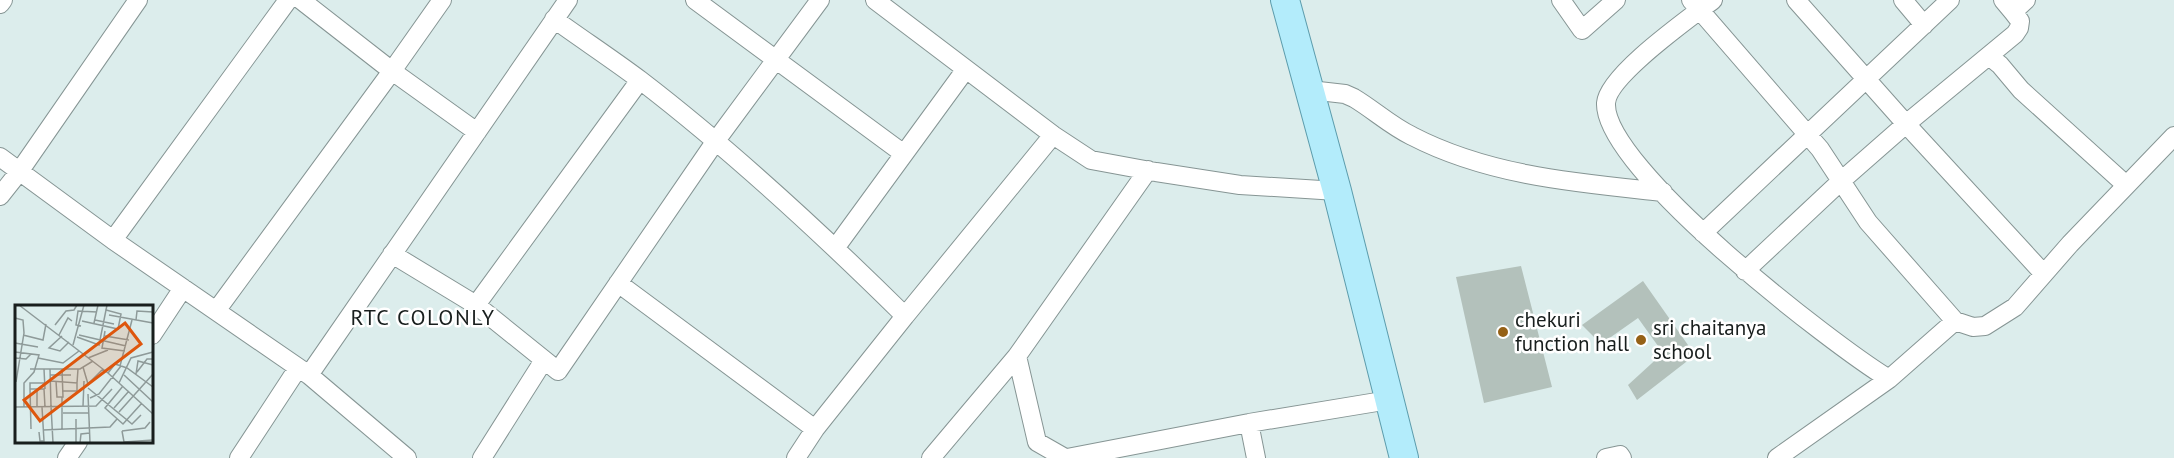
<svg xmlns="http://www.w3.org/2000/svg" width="2174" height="458" font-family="'PT Sans',sans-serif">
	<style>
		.building { fill: #b3c1bb }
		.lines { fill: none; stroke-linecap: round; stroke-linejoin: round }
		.street-casing { stroke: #869594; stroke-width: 20 }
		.primary-casing { stroke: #5c9cac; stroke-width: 30 }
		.street { stroke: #fff; stroke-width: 18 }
		.primary { stroke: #b3ecfb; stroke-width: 28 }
		.poi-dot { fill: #956116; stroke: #fff; stroke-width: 2 }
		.labels { text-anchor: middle; stroke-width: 5; stroke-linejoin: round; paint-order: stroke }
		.poi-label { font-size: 21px; fill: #181e1d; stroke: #fff; text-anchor: start }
		.neighbourhood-label { font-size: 22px; letter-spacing: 1.5px; fill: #181e1d; stroke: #fff }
		.inset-road { fill: none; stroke: #8e9a99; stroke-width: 1.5 }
		.view { fill: #de560d; fill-opacity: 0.15; stroke: #de560d; stroke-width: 3 }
		.inset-edge { fill: none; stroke: #181e1d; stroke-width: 3 }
	</style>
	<rect width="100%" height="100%" fill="#dcedec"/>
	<path class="building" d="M1521 266 1552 387 1484 403 1456 277Z
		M1643 281 1695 355 1637 400 1628 385 1663 353 1638 318 1601 344 1582 325Z"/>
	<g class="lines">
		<g class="street-casing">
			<path id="street" d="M442 0 392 71 477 132
				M695 0 904 154
				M875 0 1053 135 1091 160 1156 172 1240 185 1337 191
				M1561 0 1582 30 1616 0
				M1691 0 1820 149 1868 222 1955 321
				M1713 0C1690 18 1608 75 1606 103 1603 168 1833 345 1889 379
				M1796 0 1906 124 2044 274
				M1903 0 1924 25
				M2003 0 2013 12 2026 0
				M0 4 3 0
				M554 19C583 40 612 59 640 80 734 152 821 233 905 316L1053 135
				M1989 56 2000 65 2021 90 2126 185
				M640 80 476 305 558 371 715 142 820 0
				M1310 90 1345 94 1354 98C1374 110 1391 126 1412 136 1489 176 1578 183 1663 192
				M0 157 113 240 309 375 407 458
				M0 196 19 172 138 0
				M1703 233C1785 155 1868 78 1950 0
				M113 240 288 0
				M836 247 966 69
				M392 254 476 305
				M1745 271 1841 181 1906 124 2015 34 2019 28 2020 21 2013 12
				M618 283 815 429 905 316
				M216 311 392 71 301 0
				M152 335 183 288
				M309 375 568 0
				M1249 423 1256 458
				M67 458 78 442
				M239 458 298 368
				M482 458 544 360
				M796 458 815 429
				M931 458 1017 356
				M1065 458 1037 442 1017 356 1148 170
				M1067 458 1249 423 1389 400
				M1606 458 1620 455 1622 458
				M1777 458 1889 379 1955 321 1973 327 1985 326 2015 307 2070 244 2174 136"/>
		</g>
		<g class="primary-casing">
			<path id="primary" d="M1285 0 1337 191 1404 458"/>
		</g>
		<use href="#street" class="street"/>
		<use href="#primary" class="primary"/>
	</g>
	<g class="poi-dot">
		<circle cx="1503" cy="332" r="6"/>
		<circle cx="1641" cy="340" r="6"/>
	</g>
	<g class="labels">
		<g class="poi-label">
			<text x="1515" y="327">chekuri<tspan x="1515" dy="24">function hall</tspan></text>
			<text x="1653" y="335">sri chaitanya<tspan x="1653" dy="24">school</tspan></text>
		</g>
		<g class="neighbourhood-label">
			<text x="423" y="325">RTC COLONLY</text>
		</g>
	</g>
	<g transform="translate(15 305)">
		<rect width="138" height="138" fill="#dcedec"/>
		<path class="inset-road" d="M4 0 93 68 138 109M94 10 138 18M0 13 8 15 9 28 1 77M80 15 99 19M121 15 122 6 138 7M67 16 103 24 106 9 91 5 92 0M79 18 83 0M40 20 51 6 59 5 62 0M66 21 61 20 63 6 82 7M90 26 87 43 110 46M8 30 28 35 31 19M44 30 53 13 57 16M64 30 111 41M47 31 34 43 45 46 54 37M90 31 114 35M62 32 84 40 91 5M0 38 23 42M58 40 69 0M0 47 24 50 19 67 9 78V102M0 53 11 54 16 49M23 53 48 58 64 46M73 53 93 45M105 61 117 15M68 62 73 79 88 64M15 64H65L78 56M29 64 30 84M35 64 36 101M122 67 132 54H138M93 68 100 59 112 63 138 82M121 69 123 56 138 60M35 70H56M109 70 138 97M35 76 62 78 63 64M41 76 42 92H48L47 64M104 78 116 53 138 47M108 81 90 103 108 119 127 98M73 83 117 119 126 110M15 84V78H29M47 86H62V78M73 89 75 138M47 92V124M75 93 84 89 106 61M36 101 38 138M68 101 69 76M0 102 81 101 97 84M22 102V84H29L30 102M99 103 114 86M104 107 138 69M48 108H74M16 124 15 84H22M28 125 95 122 102 114M107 126 109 137 138 135M107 126 130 123 135 117M24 127 25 136H29L27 102M61 138V114M65 138 66 129 75 128"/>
		<path class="view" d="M110 18 126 39 25 116 9 95Z"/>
		<rect width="138" height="138" class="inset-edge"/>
	</g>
</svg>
